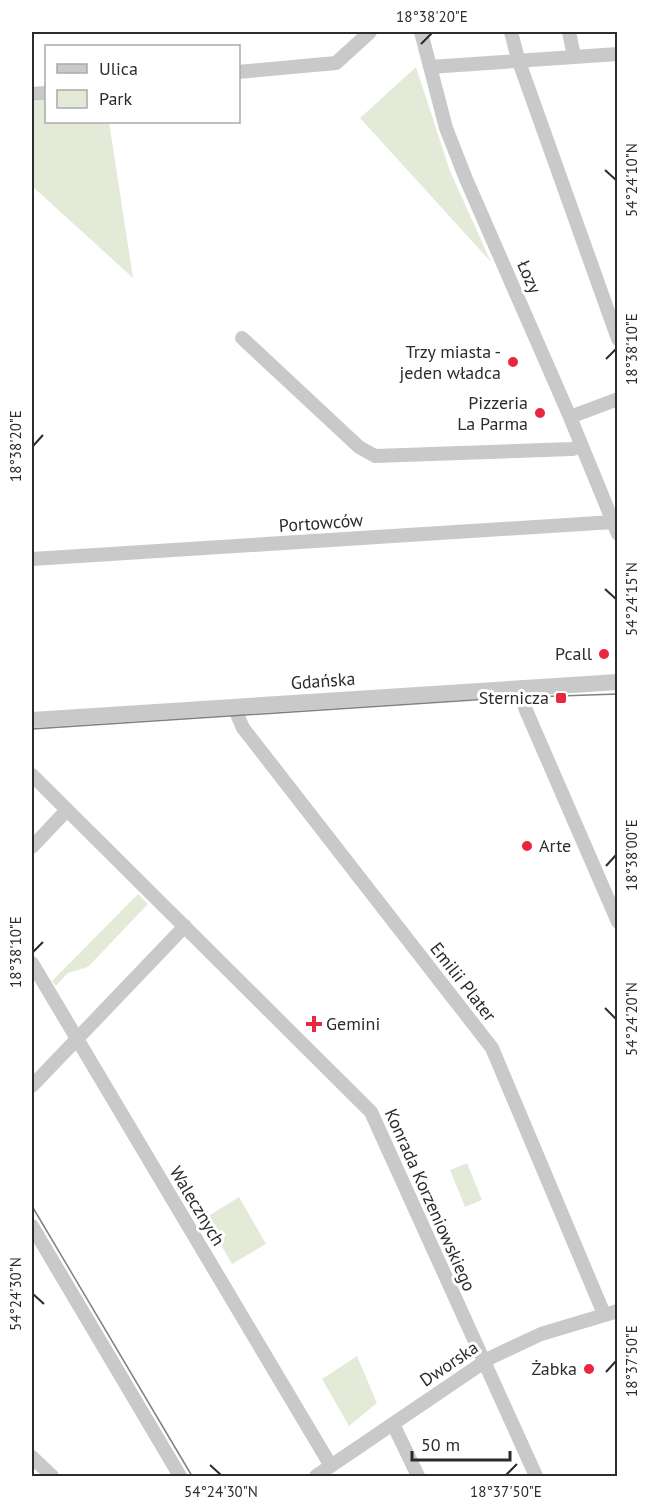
<svg xmlns="http://www.w3.org/2000/svg" width="649" height="1508" font-family="'PT Sans',sans-serif">
	<style>
		.green { fill: #e3ebd8 }
		.lines { fill: none; stroke-linecap: round; stroke-linejoin: round }
		.minor { stroke: #c9c9c9; stroke-width: 14 }
		.tertiary { stroke: #c9c9c9; stroke-width: 16 }
		.tram { stroke: #818181; stroke-width: 1.5 }
		.ticks { fill: none; stroke: #2c2c2c; stroke-width: 2 }
		.poi-dot { fill: #eb2640; stroke: #fff; stroke-width: 2 }
		.labels { text-anchor: middle; stroke-width: 6; stroke-linejoin: round; paint-order: stroke }
		.street-label { font-size: 18px; fill: #2c2c2c; stroke: #fff }
		.poi-label { font-size: 18px; fill: #2c2c2c; stroke: #fff; text-anchor: end }
		.neatline { fill: none; stroke: #2c2c2c; stroke-width: 2 }
		.ticks-label { font-size: 15px; text-anchor: middle; fill: #2c2c2c }
	</style>
	<rect width="100%" height="100%" fill="#fff"/>
	<path class="green" d="M416 67 450 171 491 262 360 118Z
		M46 100V122H109L133 278 32 186V102Z
		M138 894 148 904 88 967 68 973 56 986 52 981Z
		M467 1163 482 1200 465 1207 450 1170Z
		M239 1197 266 1244 232 1264 205 1218Z
		M357 1356 377 1403 349 1426 322 1379Z"/>
	<g class="lines">
		<path class="minor" d="M421 32 446 128 466 179 570 417 618 534
			M511 32 518 59 618 339
			M569 32 574 56
			M430 67 618 54
			M238 72 336 63 370 32
			M32 94 46 93
			M242 338 359 447 375 456 573 449 581 445
			M570 417 618 399
			M32 559 613 522
			M522 688 525 708 618 922
			M234 707 243 728 492 1048 604 1314
			M32 775 371 1112 536 1476
			M32 847 67 810
			M32 963 331 1466
			M32 1086 185 926
			M32 1226 180 1476
			M393 1424 418 1476
			M32 1457 52 1476
			M316 1476 490 1358 541 1334 618 1311"/>
		<path class="tertiary" d="M32 720 618 682"/>
		<path class="tram" d="M32 729 504 698 618 694
			M32 1206 192 1476"/>
	</g>
	<path class="ticks" d="M421 44 432 33M605 170 616 180M606 359 616 349M33 446 43 435M605 589 616 599M606 866 616 855M33 952 43 942M605 1008 616 1019M33 1294 44 1304M606 1372 616 1361M210 1465 221 1475M506 1475 517 1464"/>
	<g class="poi-dot">
		<circle cx="513" cy="362" r="6"/>
		<circle cx="540" cy="413" r="6"/>
		<circle cx="604" cy="654" r="6"/>
		<rect x="555" y="692" width="12" height="12" rx="3"/>
		<circle cx="527" cy="846" r="6"/>
		<path d="M311 1015h6v6h6v6h-6v6h-6v-6h-6v-6h6z"/>
		<circle cx="589" cy="1369" r="6"/>
	</g>
	<g class="labels">
		<g class="street-label">
			<text transform="translate(529 277) rotate(66)" y="6">Łozy</text>
			<text transform="translate(321 523) rotate(-4)" y="6">Portowców</text>
			<text transform="translate(323 681) rotate(-4)" y="6">Gdańska</text>
			<text transform="translate(463 982) rotate(52)" y="6">Emilii Plater</text>
			<text transform="translate(430 1200) rotate(66)" y="6">Konrada Korzeniowskiego</text>
			<text transform="translate(197 1206) rotate(59)" y="6">Walecznych</text>
			<text transform="translate(449 1364) rotate(-34)" y="6">Dworska</text>
		</g>
		<g class="poi-label">
			<text x="501" y="358">Trzy miasta -<tspan x="501" dy="21">jeden władca</tspan></text>
			<text x="528" y="409">Pizzeria<tspan x="528" dy="21">La Parma</tspan></text>
			<text x="592" y="660">Pcall</text>
			<text x="549" y="704">Sternicza</text>
			<text x="539" y="852" text-anchor="start">Arte</text>
			<text x="326" y="1030" text-anchor="start">Gemini</text>
			<text x="577" y="1375">Żabka</text>
		</g>
	</g>
	<rect width="649" height="1508" fill="none" stroke="#ffffff" stroke-width="66"/>
	<rect x="45" y="45" width="195" height="78" fill="#ffffff" stroke="#ababab" stroke-width="1.5"/>
	<rect x="57" y="64" width="30" height="9" fill="#c9c9c9" stroke="#ababab" stroke-width="1.5"/>
	<text x="99" y="75" font-size="18" fill="#2c2c2c">Ulica</text>
	<rect x="57" y="90" width="30" height="18" fill="#e3ebd8" stroke="#ababab" stroke-width="1.5"/>
	<text x="99" y="105" font-size="18" fill="#2c2c2c">Park</text>
	<path d="M412 1451v9h98v-9" fill="none" stroke="#2c2c2c" stroke-width="3"/>
	<text x="421" y="1451" font-size="18" fill="#2c2c2c" stroke="#ffffff" stroke-width="4.5" paint-order="stroke">50 m</text>
	<rect x="33" y="33" width="583" height="1442" class="neatline"/>
	<g class="ticks-label">
		<text x="432" y="22">18°38'20"E</text>
		<text transform="translate(632 180) rotate(-90)" y="5">54°24'10"N</text>
		<text transform="translate(632 349) rotate(-90)" y="5">18°38'10"E</text>
		<text transform="translate(16 446) rotate(-90)" y="5">18°38'20"E</text>
		<text transform="translate(632 599) rotate(-90)" y="5">54°24'15"N</text>
		<text transform="translate(632 855) rotate(-90)" y="5">18°38'00"E</text>
		<text transform="translate(16 952) rotate(-90)" y="5">18°38'10"E</text>
		<text transform="translate(632 1019) rotate(-90)" y="5">54°24'20"N</text>
		<text transform="translate(16 1294) rotate(-90)" y="5">54°24'30"N</text>
		<text transform="translate(632 1361) rotate(-90)" y="5">18°37'50"E</text>
		<text x="221" y="1497">54°24'30"N</text>
		<text x="506" y="1497">18°37'50"E</text>
	</g>
</svg>
